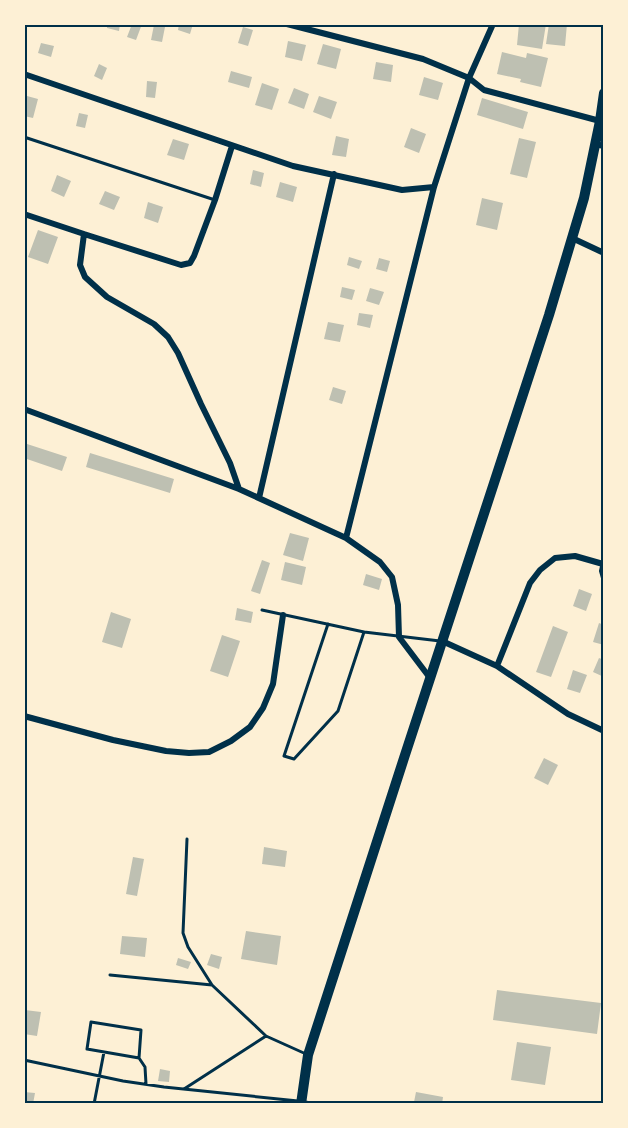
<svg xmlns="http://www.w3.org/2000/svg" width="628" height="1128" font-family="'PT Sans',sans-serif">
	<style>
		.building { fill: #bec0b2 }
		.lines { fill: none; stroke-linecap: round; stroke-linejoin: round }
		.service { stroke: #003049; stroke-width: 3 }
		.minor { stroke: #003049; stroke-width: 6 }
		.trunk { stroke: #003049; stroke-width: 10 }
		.neatline { fill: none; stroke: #003049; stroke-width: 2 }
	</style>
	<rect width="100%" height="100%" fill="#fdf0d5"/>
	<path class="building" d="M107 24H120L119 31 107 28Z
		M132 24H142L136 40 127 37Z
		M179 24H193L190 34 178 30Z
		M519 24H546L542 49 517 45Z
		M549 24H567L565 46 546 44Z
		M154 25 165 27 162 42 151 40Z
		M243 27 253 30 248 46 238 43Z
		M288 41 306 45 302 61 285 57Z
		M41 43 54 46 51 57 38 53Z
		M323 44 341 49 336 69 317 64Z
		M502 52 526 58 527 53 548 58 541 87 520 82 521 79 497 74Z
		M376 62 393 65 391 82 373 79Z
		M99 64 107 68 102 80 94 76Z
		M231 71 252 77 249 88 228 82Z
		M424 77 443 83 438 100 419 95Z
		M147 81 157 82 155 98 146 97Z
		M262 83 279 89 272 110 255 105Z
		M294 88 309 94 304 109 288 103Z
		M27 96 38 99 33 118 24 116V107Z
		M319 96 337 102 331 119 313 112Z
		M482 98 528 112 523 129 477 115Z
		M79 113 88 115 85 128 76 126Z
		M411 128 426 134 419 153 404 147Z
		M336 136 349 139 346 157 332 155Z
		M519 138 536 142 527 178 510 174Z
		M173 139 189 144 184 160 167 155Z
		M253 170 264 173 261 187 250 184Z
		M57 175 71 181 64 197 51 191Z
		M280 182 297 187 293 202 276 197Z
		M105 191 120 197 114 210 99 204Z
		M482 198 503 203 497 230 476 225Z
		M148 202 163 207 158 223 144 218Z
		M38 230 58 237 48 264 28 257Z
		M349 257 362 261 359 269 347 265Z
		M379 258 390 261 387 272 376 269Z
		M342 287 355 290 352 300 340 297Z
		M370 288 384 292 379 305 366 301Z
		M359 313 373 315 370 328 357 325Z
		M328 322 344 325 340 342 324 339Z
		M333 387 346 391 342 404 329 400Z
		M24 443 67 457 62 471 24 458Z
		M90 453 174 479 170 493 86 467Z
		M290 533 309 538 303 561 283 555Z
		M262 560 270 563 260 594 251 591Z
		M285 562 306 567 302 585 281 580Z
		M366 574 382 579 379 590 363 585Z
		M579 589 592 594 586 611 573 606Z
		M237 608 253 612 251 623 235 620Z
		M111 612 131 619 122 648 102 642Z
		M599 623 604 625V645L593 642Z
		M553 626 568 632 551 677 536 672Z
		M222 635 240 641 228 677 210 671Z
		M599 658 604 660V677L593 672Z
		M573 670 587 675 580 693 567 689Z
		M544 758 558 765 548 785 534 778Z
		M264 847 287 851 285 867 262 864Z
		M133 857 144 859 137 896 126 894Z
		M246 931 281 936 277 965 241 959Z
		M122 936 147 938 145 957 120 954Z
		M211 954 222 957 219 969 207 965Z
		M178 958 191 962 188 969 176 965Z
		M497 990 601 1003 597 1034 493 1020Z
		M25 1010 41 1012 37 1036 24 1034Z
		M517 1042 551 1047 545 1085 511 1080Z
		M160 1069 170 1071 169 1082 158 1081Z
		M24 1092 35 1093 33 1104H24Z
		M416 1092 443 1097 442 1104H423L414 1102Z"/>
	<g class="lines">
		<path class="service" d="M24 137 215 200
			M262 610 364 632 440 641
			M328 624 284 756 294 759 338 711 364 632
			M187 839 183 933 188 947 212 985
			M110 975 212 985 266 1036 306 1054
			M139 1058 87 1049 91 1022 141 1030 139 1058 145 1067 146 1084
			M24 1060 123 1081 164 1087 298 1101
			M184 1089 266 1036
			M305 1102 318 1104
			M94 1104 104 1052"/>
		<path class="minor" d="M287 24 423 59 469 78 484 90 600 121
			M24 74 293 166 402 190 434 187
			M595 144 604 146
			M24 214 84 234 80 265 85 277 107 297 154 324 168 337 178 353 201 404 230 463 239 489
			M84 234 181 265 190 263 194 256 215 200 232 146
			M572 238 604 253
			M24 409 239 489 346 538 380 562 392 577 398 605 399 637 430 678
			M259 498 334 174
			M346 538 434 187 469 78 493 24
			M604 562 602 571 604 578
			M442 641 497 666 568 714 604 731
			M497 666 530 583 540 570 555 558 575 556 603 564
			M24 716 113 740 166 751 189 753 209 752 231 741 250 727 263 708 273 684 283 615"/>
		<path class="trunk" d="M301 1104 308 1055 404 758 549 315 584 198 600 121 604 93"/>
	</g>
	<rect width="628" height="1128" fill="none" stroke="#fdf0d5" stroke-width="51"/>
	<rect x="26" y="26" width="576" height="1076" class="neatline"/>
</svg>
